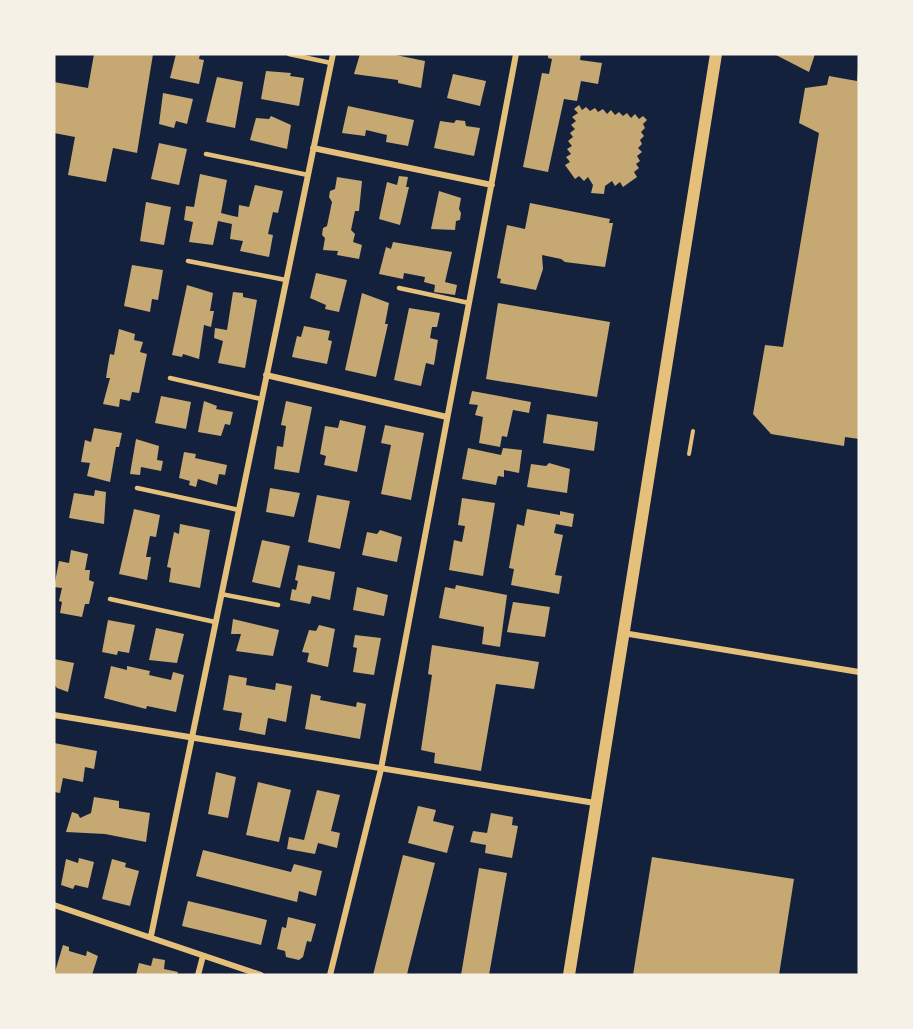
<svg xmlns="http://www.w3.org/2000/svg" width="913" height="1029" font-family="'Fira Sans Condensed',sans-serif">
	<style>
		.building { fill: #c6a872 }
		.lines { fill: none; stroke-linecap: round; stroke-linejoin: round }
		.path { stroke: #e5c07b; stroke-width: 4 }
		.service { stroke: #e5c07b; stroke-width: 4.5 }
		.minor { stroke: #e5c07b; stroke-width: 6 }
		.secondary { stroke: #e5c07b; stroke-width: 12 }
	</style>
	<rect width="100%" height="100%" fill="#14213d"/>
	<path class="building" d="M94 54H153L137 153 113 148 106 182 68 175 75 137 54 133V82L88 88Z
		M176 54H200L199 59 204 60 199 84 170 78Z
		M360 54H391L425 61 421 88 398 83V80L354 74Z
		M548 54H581L580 60 602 63 598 84 581 81 577 101 564 99 548 172 523 167 542 73 549 74 552 59 548 58Z
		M774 54H815L809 72Z
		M858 68 859 439 845 437 844 446 771 434 753 414 765 345 783 347 819 133 799 123 805 88 827 85 829 76 857 81Z
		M266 71 291 73 290 76 304 78 299 106 261 99Z
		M453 74 486 81 480 106 447 98Z
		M217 77 243 82 235 128 206 122Z
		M163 93 193 99 187 124 176 121 174 128 159 124Z
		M579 105 582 110 586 107 590 111 595 108 598 112 603 109 607 114 611 110 615 115 619 112 623 116 627 113 631 118 635 114 639 119 643 116 647 120 643 124 645 128 641 132 644 136 640 140 642 144 638 148 642 152 637 156 640 161 636 164 639 168 634 172 637 177 623 187 620 182 615 186 612 181 605 186 604 194 591 193 593 185 588 177 584 181 579 176 575 179 565 165 570 162 566 157 571 154 567 149 572 146 568 141 573 137 570 133 575 129 571 125 576 121 572 117 578 113 574 109Z
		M348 106 414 120 408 146 386 142 387 135 366 130 365 136 342 133Z
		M271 116 291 125 287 149 250 140 256 118 269 119Z
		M456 120 465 121 466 126 480 128 474 156 434 148 440 121 454 123Z
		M159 143 187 149 179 185 151 179Z
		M200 174 227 180 221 213 233 216 238 217 239 205 249 207 255 185 283 191 278 213 273 212 268 234 273 235 269 257 240 251 243 241 230 239 232 224 218 221 213 245 189 242 193 222 184 220 186 206 194 207Z
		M399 176 408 177 406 187H409L400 225 379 219 387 182 397 185Z
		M337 177 362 181 359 211H355L351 230 355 234 353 242 362 245 359 259 337 255 338 251 323 250 325 238 322 235 323 228 327 226 332 202 329 197 330 191 335 189Z
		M439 191 461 198 459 209 461 213 460 220 456 221 455 230 431 229Z
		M146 202 171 207 164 245 140 241Z
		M530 203 610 219 609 223H613L605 267 565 262 561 259 542 255 543 269 536 290 500 283 501 279 497 278 507 225 525 229Z
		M393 242 452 252 445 282 457 285 455 295 434 292 435 285 424 282 425 277 404 273 403 279 379 274 386 247 391 249Z
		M132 265 163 270 158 300 152 299 150 312 124 306Z
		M316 273 347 280 339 312 325 309 326 305 310 298Z
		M187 285 213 293 210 311H214L211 327 204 325 199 359 183 354 182 357 172 355Z
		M233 292 243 293V297L257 300 245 368 218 363 223 341 214 338 215 328 227 330Z
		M362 293 389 303 385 324H388L376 377 345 370Z
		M498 303 610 322 597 397 486 379Z
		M409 308 440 313 437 327H432L430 338 438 340 434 365 426 363 421 386 394 380Z
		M304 326 330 331 328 340 332 341 327 364 292 357 297 336 301 337Z
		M119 329 135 334 134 340 143 342 140 352 147 354 139 393 132 392 130 401 120 399 119 407 103 404 110 378H106L108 365 110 354 114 355Z
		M472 391 531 402 529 413 513 410 507 437 502 436 500 447 479 443 483 417 475 415 478 405 469 404Z
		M161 396 191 402 186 429 155 423Z
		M204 401 217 406 216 409 233 412 230 425 225 424 221 436 198 432Z
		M286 401 312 407 299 473 274 469 277 446 283 447 286 426 281 425Z
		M547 414 598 422 594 451 543 443Z
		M340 420 366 426 357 472 324 465 326 456 320 454 325 426 338 428Z
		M385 425 424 433 411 500 381 494 391 445 381 443Z
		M94 428 122 433 119 447H116L110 482 87 476 90 463 81 462 85 440 91 442Z
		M136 439 159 446 157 460 163 461 161 471 141 467 140 475 130 474Z
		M468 448 501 455 503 448 522 450 519 473 504 470V477L498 476 496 485 462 479Z
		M184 452 196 454 195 458 227 465 225 475 219 474 217 485 198 479 196 487 189 485 190 481 179 478Z
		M549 463 570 469 567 493 527 487 531 464 546 466Z
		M270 488 300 493 294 517 266 512Z
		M95 490 106 492 104 524 69 518 74 493 94 496Z
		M317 495 350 501 340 549 308 542Z
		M462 498 495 503 483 576 449 570 454 540 462 542 465 526 458 525Z
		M134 509 160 515 156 537 150 536 146 557H151L147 580 119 574Z
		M527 509 560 515V511L574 514 572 527 556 524 554 533 563 535 555 575 562 576 559 594 511 585 514 569 509 568 517 524 524 526Z
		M180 524 210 530 200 588 169 582 171 568 167 567 174 532 179 534Z
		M380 530 402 537 397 562 362 555 367 532 377 534Z
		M262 540 290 546 280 588 252 582Z
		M71 550 88 554 85 570H90L89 580 94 582 89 604H85L82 617 60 613 62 602 59 601 62 588 54 587 59 561 69 563Z
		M298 565 335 572 330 600 312 596 310 604 290 600 292 589 296 590 298 581 295 580Z
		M456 585 507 595 500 647 482 644 484 627 439 618 445 587 455 589Z
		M357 587 388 595 384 616 353 610Z
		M513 602 550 607 545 637 507 632Z
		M233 619 279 630 273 656 236 651 241 634H231Z
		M108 620 135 625 129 653 118 651 117 655 102 652Z
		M319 625 335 629 328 667 307 662 309 653 302 652 309 630 316 631Z
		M156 628 184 634 177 663 149 660Z
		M355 635 381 638 374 675 353 672 357 648 353 647Z
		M432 645 539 662 534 689 496 684 481 771 434 763 435 753 421 750 432 675 428 674Z
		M54 659 74 663 68 692 57 688 54 684Z
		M111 666 127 670V666L150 671 149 675 171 680 173 672 184 675 176 712 147 706 146 709 104 698Z
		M229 675 247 678 246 685 275 690 276 683 292 686 286 722 268 718 265 735 239 730 242 713 223 710Z
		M311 694 321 696 320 700 356 707 357 702 366 704 360 739 305 729Z
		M54 743 97 751 94 769 85 767 83 782 63 778 60 793 54 792Z
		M216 772 236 777 228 818 208 814Z
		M258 782 291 790 279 842 246 835Z
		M317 790 340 795 331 831 340 833 337 848 318 843 315 854 287 849 289 837 304 840Z
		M94 797 119 801V808L150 813 146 842 105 834 66 832 72 812 78 814 80 818 91 813Z
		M418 806 436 810 433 821 454 826 447 853 408 843Z
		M491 813 513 817 512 825 518 826 512 858 485 853 486 845 470 842 473 831 487 833Z
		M203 850 291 872 294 864 322 871 316 896 299 891 297 902 196 876Z
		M403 855 435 863 408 970 407 975H373Z
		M652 857 794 879 779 975H633Z
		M79 858 94 862 88 888 75 885 73 889 61 885 66 859 78 863Z
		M112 859 126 863 125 867 139 871 130 906 102 899Z
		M479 868 507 873 489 975H461Z
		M188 901 267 920 261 945 182 926Z
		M288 917 316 924 311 942 307 941 303 957 299 960 286 957 285 951 277 949 282 927 286 928Z
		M63 945 69 947V951L86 956 87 951 98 956 92 975H54Z
		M153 958 165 960 164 969 178 972 177 975H136L139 963 151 966Z"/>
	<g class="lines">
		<path class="path" d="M689 454 693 431"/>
		<path class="service" d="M289 54 331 63
			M206 154 308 175
			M188 261 286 280
			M399 288 469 303
			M170 378 261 399
			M137 488 239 510
			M221 594 278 605
			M110 599 215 622"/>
		<path class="minor" d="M313 148 492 185
			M266 375 447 417
			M623 633 859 672
			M54 715 595 803
			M54 905 261 975
			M151 936 333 54
			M198 975 203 956
			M330 975 381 769 516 54"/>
		<path class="secondary" d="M569 975 716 54"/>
	</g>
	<rect width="913" height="1029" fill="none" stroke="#f6f1e7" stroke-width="111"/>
</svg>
